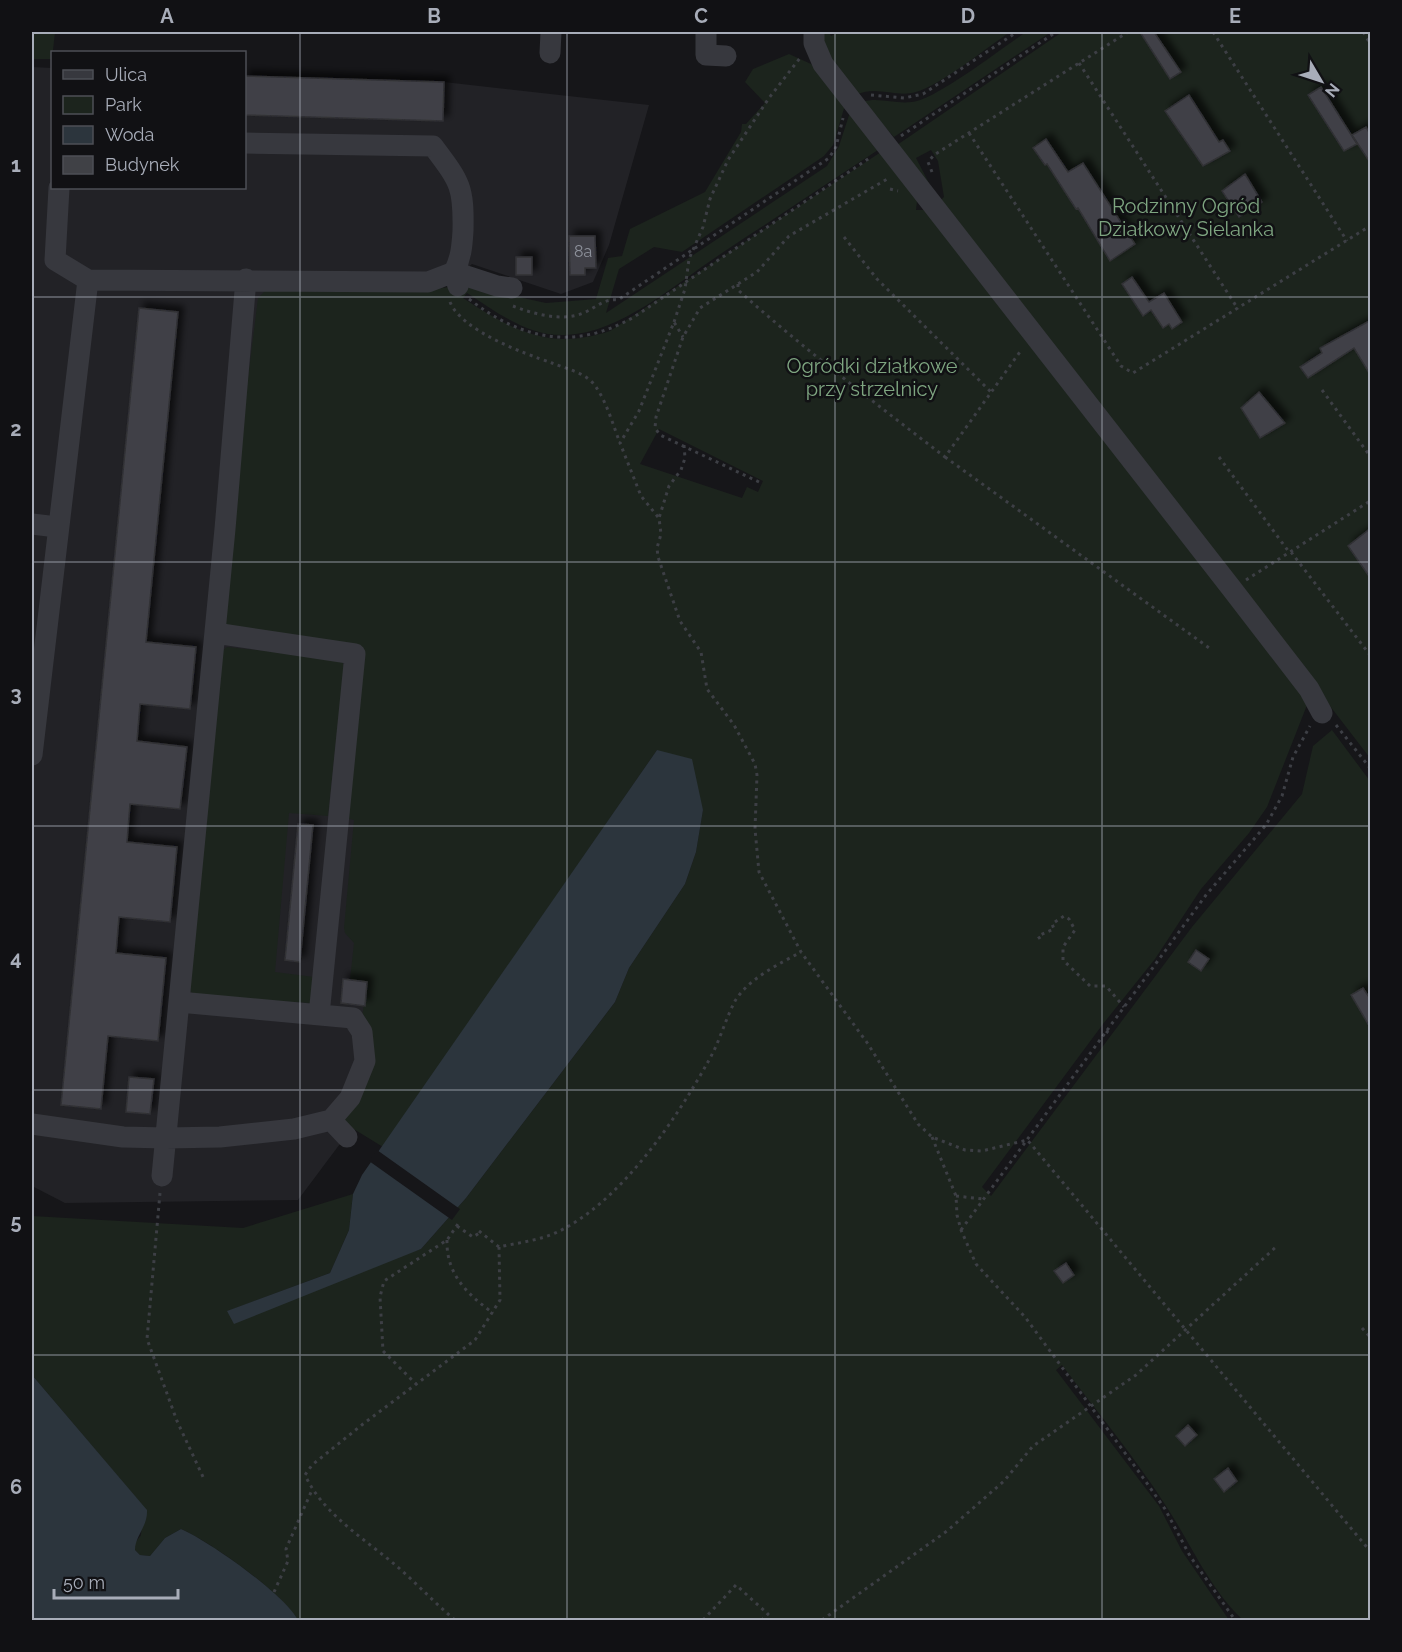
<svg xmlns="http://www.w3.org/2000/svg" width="1402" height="1652" font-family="Raleway,sans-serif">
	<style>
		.built { fill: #222226 }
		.green { fill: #1c241d; fill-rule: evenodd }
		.water { fill: #2c353d }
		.pier { fill: #161619 }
		.building { fill: #404146; stroke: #303035; stroke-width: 1.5; filter: url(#shadow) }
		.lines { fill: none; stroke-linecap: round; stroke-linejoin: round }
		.path { stroke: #3d3f45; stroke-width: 3; stroke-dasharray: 3 4.5; stroke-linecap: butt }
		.minor { stroke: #37383e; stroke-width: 21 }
		.grid { fill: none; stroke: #a8adb9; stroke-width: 1.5; stroke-opacity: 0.55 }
		.labels { text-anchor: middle; stroke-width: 5; stroke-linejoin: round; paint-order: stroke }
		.number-label { font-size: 16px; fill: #8e929c }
		.park-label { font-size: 20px; fill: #7ea580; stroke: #111114 }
		.neatline { fill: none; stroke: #a8adb9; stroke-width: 2 }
		.grid-label { font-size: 20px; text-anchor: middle; font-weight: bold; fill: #a8adb9 }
	</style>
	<defs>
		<filter id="shadow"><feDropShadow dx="5.5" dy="-5.5" stdDeviation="3" flood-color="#0009"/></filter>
	</defs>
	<rect width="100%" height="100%" fill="#161619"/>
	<path class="built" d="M32 67 52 68V188H244L245 76 444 82 649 105 609 245 593 282 561 294 472 264 402 321 393 1073 298 1200 65 1203 32 1186Z"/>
	<path class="green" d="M32 32H55L52 59H32Z
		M823 32H829L831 36 838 32H1010C988 47 939 86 916 92 895 98 877 85 856 95L826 58Z
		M1026 32H1051L894 137 862 102C880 96 898 106 917 101 943 94 1001 49 1026 32Z
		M1062 32H1370V758L941 200 944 197 938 161 931 150 916 158 931 187 897 145Z
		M789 54 811 64 846 102 833 145 824 156 682 252 654 247 619 269 606 313 827 166 839 146 851 109 881 148C829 182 777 217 725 251 679 281 622 333 566 335 529 337 496 312 467 293L463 298C514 331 549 351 610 331L884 150 918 193 916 210H928L1309 700 1267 807 1249 833 1201 889 1155 959 1103 1024 982 1187 991 1196 1192 927 1302 794 1313 746 1332 730 1370 781V1620H1243C1209 1588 1191 1544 1166 1506 1135 1457 1097 1412 1062 1365L1056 1370 1159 1506 1182 1551 1229 1620H298C281 1592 211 1542 181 1529L165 1538 150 1556 140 1555 135 1550V1543L141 1535 143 1506 32 1375V1216L243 1228 353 1194 349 1230 330 1273 228 1311 421 1249 466 1198 615 1002 629 968 685 884 696 852 703 810 657 750 383 1147 339 1120 359 1091 362 1018 367 982 350 980 354 943 345 933 344 928 354 820 346 818 363 653 224 628 233 499 258 298 268 288 416 292 462 285 546 303 596 299 608 258 622 256 630 229 705 192 741 132 742 124H746L765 103 745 82 753 69ZM659 429 763 481 758 492 747 487 742 498 640 464Z
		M227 647 341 659 344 666 328 816 289 813 275 972 314 977 311 1003 197 997 191 992 187 980 221 652Z"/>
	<path class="water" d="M657 750 692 759 703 810 696 852 685 884 629 968 615 1002 466 1198 421 1249 234 1324 227 1311 330 1273 349 1230 353 1194 362 1175Z
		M32 1375 147 1510C148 1526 135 1536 135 1550L140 1555 150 1556 165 1538 181 1529C209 1541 284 1594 298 1620H32Z"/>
	<path class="pier" d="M377 1150 460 1209 452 1220 369 1161Z"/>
	<path class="building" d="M1140 32H1154L1181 72 1170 79Z
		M244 76 444 82 443 121 244 115Z
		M1321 87 1357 144 1344 151 1308 95Z
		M1189 95 1219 142 1223 140 1230 151 1203 166 1165 111Z
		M1366 127 1371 136V164L1352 135Z
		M1046 139 1068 172 1083 163 1135 244 1110 261 1078 208 1076 209 1047 164 1045 165 1033 148Z
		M1245 174 1262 202 1239 217 1222 191Z
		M569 236H595L596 268H585V275H570Z
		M516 257H532V275H516Z
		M1132 277 1149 302 1164 293 1182 322 1172 329 1169 324 1163 328 1151 310 1143 316 1122 284Z
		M139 308 178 312 146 642 196 647 190 709 140 704 137 741 187 747 180 809 130 804 127 842 177 847 170 922 119 917 116 953 166 958 158 1041 108 1036 101 1109 61 1105Z
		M1371 320V376L1354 348 1308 378 1300 367 1322 353 1320 348Z
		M1259 392 1285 423 1260 438 1241 408Z
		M1371 528V579L1348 546Z
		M298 824 313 825 300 962 285 960Z
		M1196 950 1209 959 1201 971 1188 962Z
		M343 979 367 982 365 1006 341 1003Z
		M1363 988 1371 1000V1029L1351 995Z
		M129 1077 154 1079 150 1114 126 1112Z
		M1066 1263 1074 1275 1063 1283 1054 1271Z
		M1188 1425 1197 1435 1185 1446 1176 1436Z
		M1228 1468 1237 1481 1224 1492 1214 1479Z"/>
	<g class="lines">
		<path class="path" d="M1213 32 1347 241
			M1363 32 1370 43
			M1079 63 1238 309
			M871 95 904 98 923 94 1017 32
			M969 133 1121 366 1133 373 1370 226
			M901 136 1056 32
			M932 172 928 162 934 155 1128 32
			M890 189 898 191
			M844 237 877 279 991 392
			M738 284V290C804 349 875 403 945 457L1022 349
			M469 299C522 340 574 351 634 317L871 157
			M450 302C462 331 523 353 552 363 567 369 587 373 596 387 607 403 613 425 620 443
			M513 306C533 314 563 322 583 313 596 308 604 298 618 300L829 158 836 147 843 118
			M674 322 685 289 689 259 703 227 710 199 728 160 769 98 800 58
			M1322 390 1370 456
			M684 445 685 458 681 470 669 486 659 518 661 534 657 548 658 557 680 621 701 652 707 689 734 725 755 764 757 775 755 829 759 872 801 952 868 1044 918 1124 932 1137 965 1150 982 1151 1027 1140 1030 1143 1370 1551
			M945 457 1212 650
			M1219 457 1289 552
			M759 482 660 435 655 428 656 417 683 337 700 308 757 272 789 236 889 178
			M658 517 641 496 620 443 639 411 674 322 683 337
			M1291 552 1370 655
			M1246 580 1370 501
			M1336 725 1370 768
			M1040 939 1038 936 1054 929 1052 924 1064 916 1069 919 1075 930 1063 947V960L1090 986H1106L1124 1007
			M1106 1031 1111 1035
			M932 1137 956 1196 957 1215 961 1230 976 1264 1025 1317 1139 1472 1165 1509 1190 1556 1235 1620
			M160 1193 147 1339 177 1421 204 1479
			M956 1196 983 1199
			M457 1226 473 1237 481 1232
			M961 1230 1206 895 1266 825 1282 796 1293 757 1310 726
			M479 1231 499 1247C517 1243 535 1241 553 1234 618 1206 676 1120 709 1060 720 1041 725 1020 735 1001 748 979 779 964 801 952
			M447 1240C446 1274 467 1294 493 1313
			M1362 1328 1370 1337
			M417 1385 383 1351 380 1297 384 1281 447 1240 458 1224
			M274 1592 288 1561 286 1549 312 1490
			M455 1620C436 1604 419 1586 400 1569 367 1540 324 1516 305 1475L312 1465 363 1424 475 1340 500 1300 499 1247
			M703 1620 736 1585 768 1614 762 1620
			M822 1620 947 1531 1004 1481 1033 1446 1136 1375 1277 1246"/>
		<path class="minor" d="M706 32V55L726 56
			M814 32V43L823 64 1232 589 1309 689 1322 713
			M550 53 551 32
			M244 143 433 146C460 182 464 186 463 231 462 247 461 258 454 272L497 286 512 288
			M59 188 55 260 88 280
			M32 524 57 527
			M215 633 355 654 319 1015
			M32 755 88 280 428 282 454 272 458 286
			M331 1120 347 1137
			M32 1124 123 1137 166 1138 220 1137 294 1129 331 1120 350 1098 365 1061 362 1032 353 1018 179 1002
			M162 1176 225 529 246 279"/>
	</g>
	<path class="grid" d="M300 32V1620M567 32V1620M835 32V1620M1102 32V1620M32 297H1370M32 562H1370M32 826H1370M32 1090H1370M32 1355H1370"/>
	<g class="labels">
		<g class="number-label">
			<text x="583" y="257">8a</text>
		</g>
		<g class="park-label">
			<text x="1186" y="213">Rodzinny Ogród<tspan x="1186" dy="23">Działkowy Sielanka</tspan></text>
			<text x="872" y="373">Ogródki działkowe<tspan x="872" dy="23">przy strzelnicy</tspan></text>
		</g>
	</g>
	<rect width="1402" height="1652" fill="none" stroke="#111114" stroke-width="66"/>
	<rect x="51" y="51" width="195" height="138" fill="#111114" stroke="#4d4f56" stroke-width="1.5"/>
	<rect x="63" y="70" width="30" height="9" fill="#37383e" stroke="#4d4f56" stroke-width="1.5"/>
	<text x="105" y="81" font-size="18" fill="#a8adb9">Ulica</text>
	<rect x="63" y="96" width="30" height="18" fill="#1c241d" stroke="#4d4f56" stroke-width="1.5"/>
	<text x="105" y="111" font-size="18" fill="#a8adb9">Park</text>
	<rect x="63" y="126" width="30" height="18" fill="#2c353d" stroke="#4d4f56" stroke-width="1.5"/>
	<text x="105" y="141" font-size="18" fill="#a8adb9">Woda</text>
	<rect x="63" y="156" width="30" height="18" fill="#404146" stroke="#4d4f56" stroke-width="1.5"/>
	<text x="105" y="171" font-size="18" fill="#a8adb9">Budynek</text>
	<g transform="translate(1321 81) rotate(129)" stroke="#111114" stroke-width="4.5" paint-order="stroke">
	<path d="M0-4.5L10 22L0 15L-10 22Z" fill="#a8adb9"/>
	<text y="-9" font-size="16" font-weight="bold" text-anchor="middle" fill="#a8adb9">N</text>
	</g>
	<path d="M54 1589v9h124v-9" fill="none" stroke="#a8adb9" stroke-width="3"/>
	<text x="63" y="1589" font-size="18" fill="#a8adb9" stroke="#111114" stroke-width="4.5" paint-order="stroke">50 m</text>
	<rect x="33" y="33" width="1336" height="1586" class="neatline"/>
	<g class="grid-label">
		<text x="167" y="23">A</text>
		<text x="434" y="23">B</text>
		<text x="701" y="23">C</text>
		<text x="968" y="23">D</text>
		<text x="1235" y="23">E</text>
		<text x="16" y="172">1</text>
		<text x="16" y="436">2</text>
		<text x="16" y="701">3</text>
		<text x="16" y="965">4</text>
		<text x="16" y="1229">5</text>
		<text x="16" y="1494">6</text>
	</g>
</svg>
